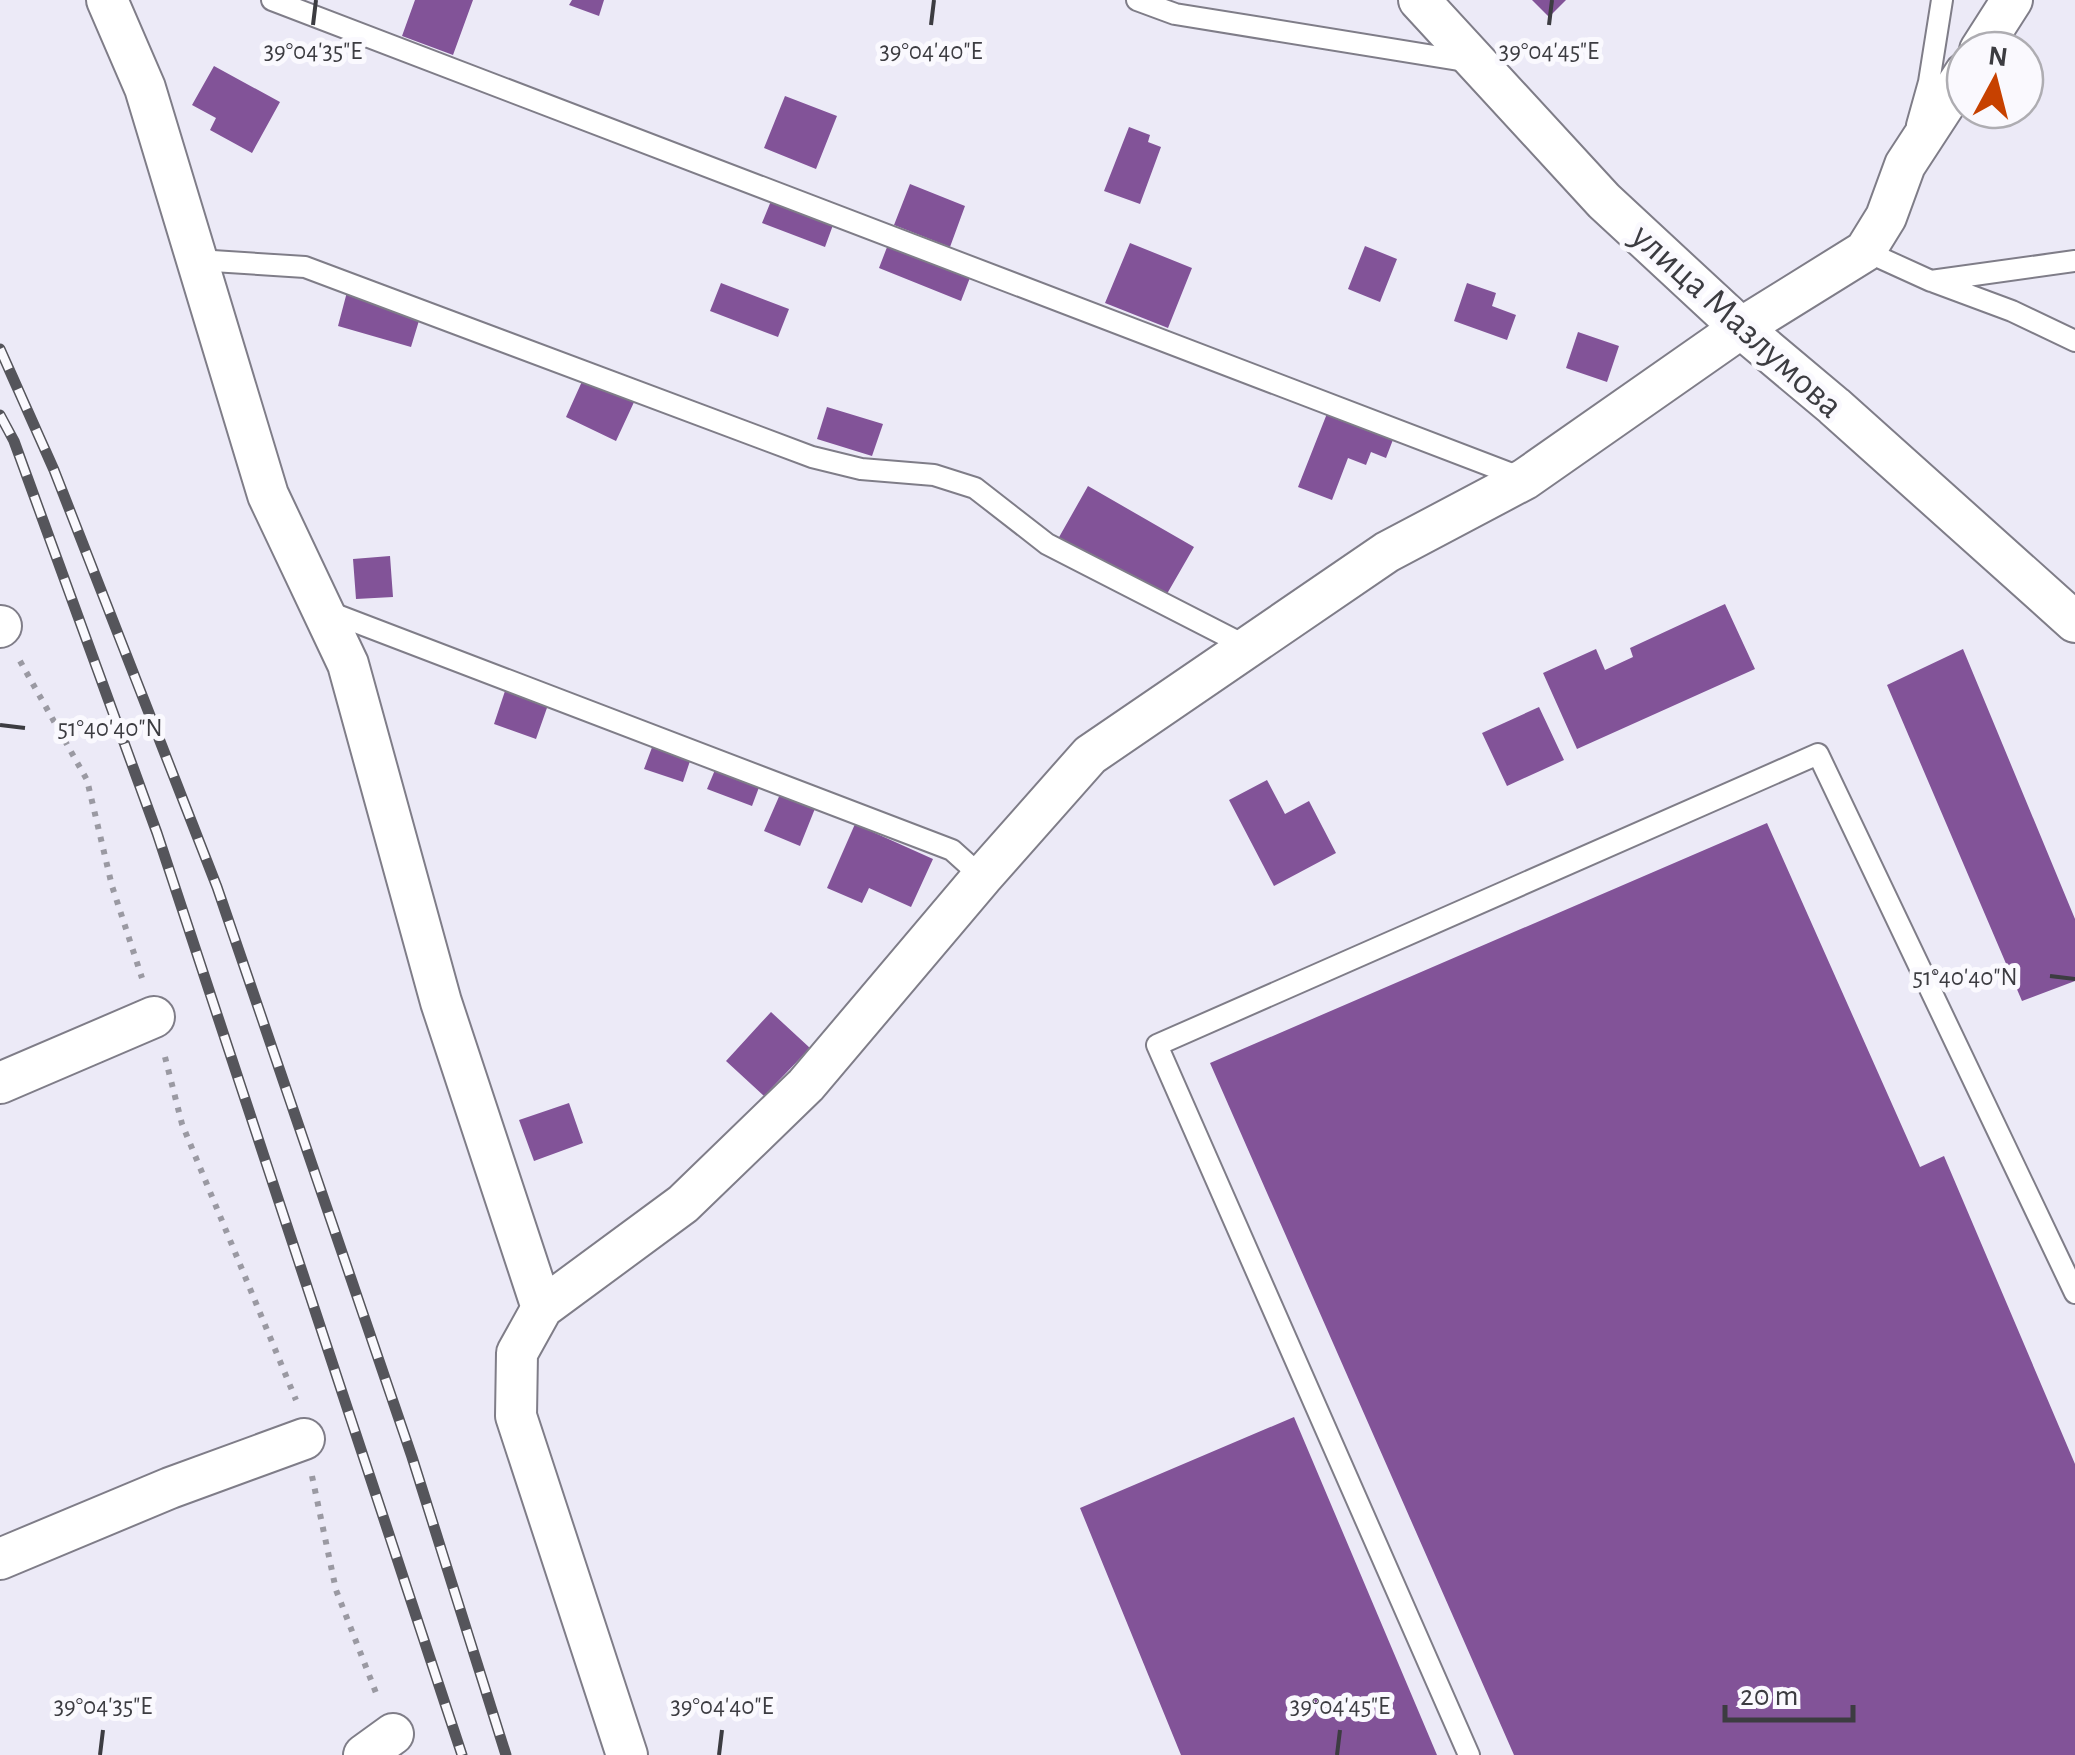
<svg xmlns="http://www.w3.org/2000/svg" width="2075" height="1755" font-family="'Alegreya Sans',sans-serif">
	<style>
		.building { fill: #825398 }
		.lines { fill: none; stroke-linecap: round; stroke-linejoin: round }
		.lane-casing { stroke: #7f7d88; stroke-width: 24 }
		.street-casing { stroke: #7f7d88; stroke-width: 44 }
		.path { stroke: #9a99a2; stroke-width: 6; stroke-dasharray: 5 8; stroke-linecap: butt }
		.lane { stroke: #fff; stroke-width: 20 }
		.street { stroke: #fff; stroke-width: 40 }
		.rail-casing { stroke: #55555b; stroke-width: 11 }
		.rail { stroke: #faf9fe; stroke-width: 8; stroke-dasharray: 22; stroke-linecap: butt }
		.ticks { fill: none; stroke: #3c3c41; stroke-width: 4 }
		.labels { text-anchor: middle; stroke-width: 10; stroke-linejoin: round; paint-order: stroke }
		.street-label { font-size: 38px; fill: #3c3c41; stroke: #faf9fe }
		.ticks-label { font-size: 25px; text-anchor: middle; fill: #3c3c41; stroke: #faf9fe; stroke-width: 10; stroke-linejoin: round; paint-order: stroke }
	</style>
	<rect width="100%" height="100%" fill="#eceaf7"/>
	<path class="building" d="M415 0H473L453 55 402 36Z
		M572 0H604L599 16 569 5Z
		M1532 0H1566L1549 17Z
		M214 66 280 102 252 153 210 130 216 118 192 105Z
		M785 96 837 116 816 169 764 148Z
		M1129 127 1150 135 1148 142 1161 147 1140 204 1104 191Z
		M910 184 965 206 950 247 894 225Z
		M771 201 833 225 825 247 762 223Z
		M889 242 971 275 961 301 879 268Z
		M1130 243 1192 268 1168 328 1105 303Z
		M1365 246 1397 259 1380 302 1348 289Z
		M721 283 789 309 778 337 710 311Z
		M1467 283 1496 293 1492 306 1516 315 1507 340 1454 321Z
		M347 292 421 314 411 347 338 326Z
		M1578 332 1619 346 1607 382 1566 368Z
		M584 377 635 400 616 441 566 417Z
		M827 407 883 424 872 456 817 439Z
		M1328 411 1394 437 1386 458 1371 452 1366 465 1348 458 1332 500 1298 487Z
		M1088 486 1194 547 1164 599 1058 539Z
		M390 556 393 597 356 599 353 559Z
		M1725 604 1755 669 1577 749 1543 673 1596 649 1605 670 1633 657 1630 648Z
		M1963 649 2075 919V981L2022 1001 1887 685Z
		M505 691 548 705 536 739 494 724Z
		M1539 707 1564 760 1507 786 1482 733Z
		M654 742 692 755 683 782 644 769Z
		M717 765 761 782 752 806 707 789Z
		M1267 780 1285 814 1309 801 1336 853 1274 886 1229 800Z
		M781 792 816 806 800 846 764 831Z
		M1767 823 1920 1167 1944 1156 2075 1464V1755H1514L1210 1063Z
		M855 824 933 859 911 907 869 888 862 903 827 888Z
		M771 1012 810 1048 764 1096 726 1061Z
		M569 1103 583 1143 534 1161 519 1120Z
		M1294 1417 1437 1755H1181L1080 1508Z"/>
	<g class="lines">
		<g class="lane-casing">
			<path id="lane" d="M272 0 1525 479
				M1137 0 1175 14 1471 62
				M1917 125 1929 82 1942 0
				M1865 251 1931 281 2075 261
				M197 260 305 267 812 457 861 469 934 475 975 488 1047 544 1248 647
				M1934 282 2012 311 2075 341
				M324 610 952 850 982 877
				M1469 1755 1157 1045 1818 754 2075 1293"/>
		</g>
		<g class="street-casing">
			<path id="street" d="M107 0 145 88 268 495 348 664 441 1002 542 1308 517 1353 516 1416 627 1755
				M1419 0 1604 201 1741 328 1834 406 2075 622
				M1980 50 2012 0
				M0 627 1 626
				M0 1083 154 1017
				M542 1308 683 1204 806 1085 982 877 1090 755 1387 552 1525 479 1741 328 1865 251 1886 217 1905 165 1965 73
				M0 1559 170 1488 304 1439
				M364 1755 393 1734"/>
		</g>
		<path class="path" d="M20 661 87 780 112 886 142 978
			M165 1057 182 1124 296 1400
			M312 1476 336 1590 378 1698"/>
		<use href="#lane" class="lane"/>
		<use href="#street" class="street"/>
		<g class="rail-casing">
			<path id="rail" d="M0 349 54 470 217 887 412 1457 506 1755
				M0 415 14 441 157 833 462 1755"/>
		</g>
		<use href="#rail" class="rail"/>
	</g>
	<path class="ticks" d="M313 25 316 0M931 25 934 0M1549 25 1552 0M0 725 25 728M2050 976 2075 979M100 1755 103 1730M719 1755 722 1730M1337 1755 1340 1730"/>
	<g class="labels">
		<g class="street-label">
			<text transform="translate(1738 320) rotate(42)" y="13">улица Мазлумова</text>
		</g>
	</g>
	<g class="ticks-label">
		<text x="313" y="59">39°04'35"E</text>
		<text x="931" y="59">39°04'40"E</text>
		<text x="1549" y="59">39°04'45"E</text>
		<text x="110" y="736">51°40'40"N</text>
		<text x="1965" y="985">51°40'40"N</text>
		<text x="103" y="1714">39°04'35"E</text>
		<text x="722" y="1714">39°04'40"E</text>
		<text x="1340" y="1714">39°04'45"E</text>
	</g>
	<g transform="translate(1995 80) rotate(7)"><circle r="48" fill="#faf9fe" stroke="#aeadb2" stroke-width="2.5"/>
	<path d="M0-8L18 38L0 25L-18 38Z" fill="#c74100"/>
	<text y="-15" font-size="28" font-weight="bold" text-anchor="middle" fill="#3c3c41">N</text>
	</g>
	<path d="M1725 1705v15h128v-15" fill="none" stroke="#3c3c41" stroke-width="5"/>
	<text x="1740" y="1705" font-size="30" fill="#3c3c41" stroke="#faf9fe" stroke-width="8" paint-order="stroke">20 m</text>
</svg>
